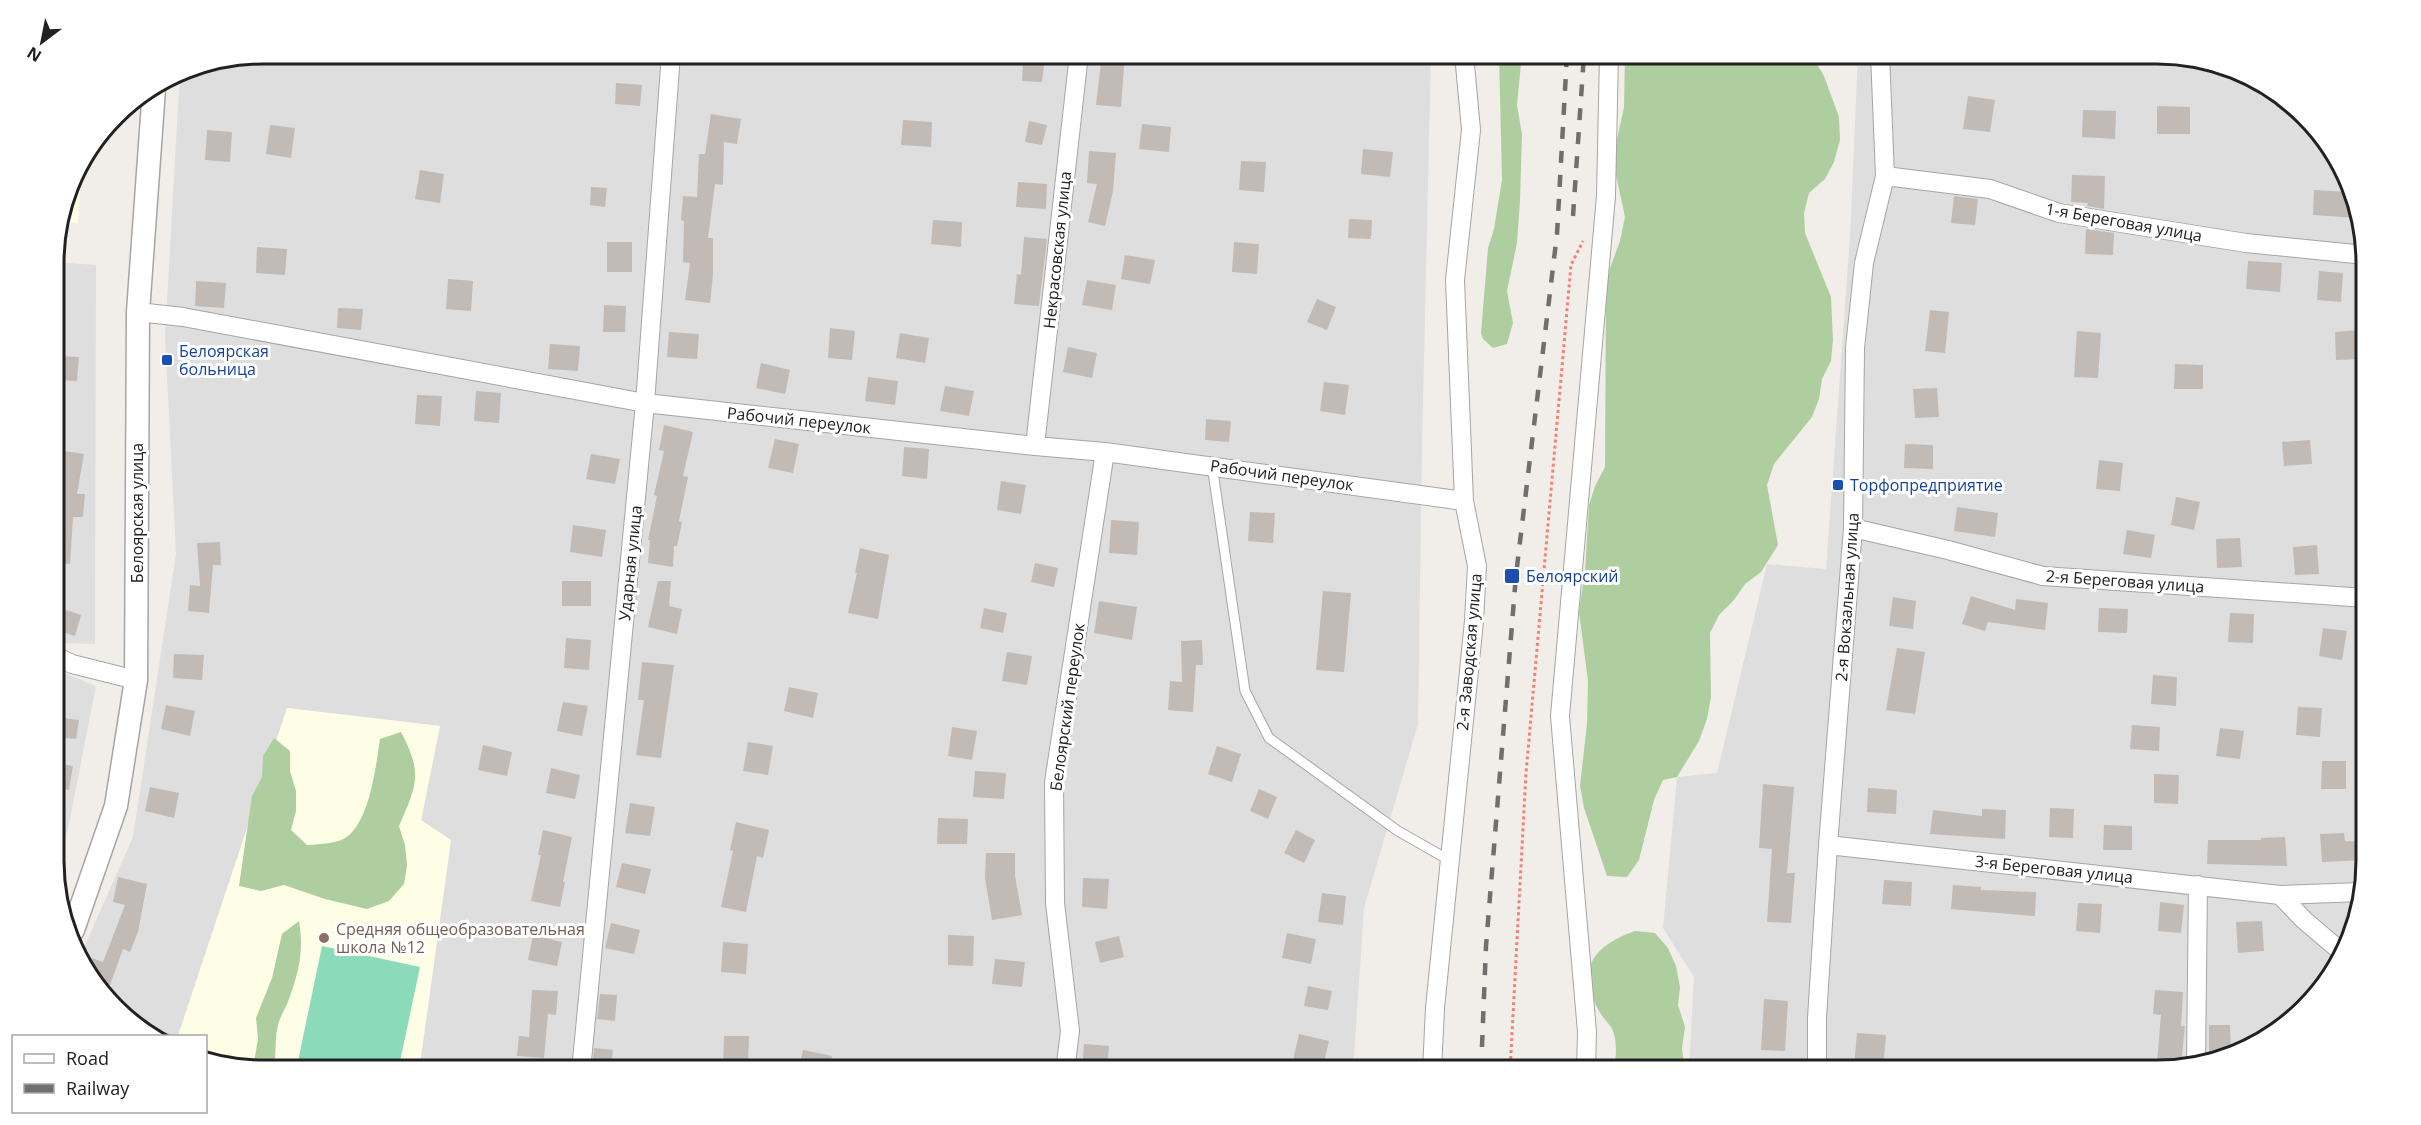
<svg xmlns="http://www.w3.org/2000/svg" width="2421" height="1125" font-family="'Open Sans',sans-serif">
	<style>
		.residential { fill: #dfdede }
		.education { fill: #fefde5 }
		.forest { fill: #aecea0 }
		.pitch { fill: #8bdbba }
		.building { fill: #c2bab5 }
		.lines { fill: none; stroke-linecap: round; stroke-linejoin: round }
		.service-casing { stroke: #a5a5a5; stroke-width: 11 }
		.minor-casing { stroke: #a5a5a5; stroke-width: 20 }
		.tertiary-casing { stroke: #a5a5a5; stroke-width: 25 }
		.path { stroke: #f38177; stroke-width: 3; stroke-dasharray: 3 3; stroke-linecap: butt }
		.service { stroke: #fff; stroke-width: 9 }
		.minor { stroke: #fff; stroke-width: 18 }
		.tertiary { stroke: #fff; stroke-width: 22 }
		.rail { stroke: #6f6f6f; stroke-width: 4.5; stroke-dasharray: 12 12; stroke-linecap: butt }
		.transit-dot { fill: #1a4fb4; stroke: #fff; stroke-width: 2 }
		.education-dot { fill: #8d6e63; stroke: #fff; stroke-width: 2 }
		.labels { text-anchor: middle; stroke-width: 6; stroke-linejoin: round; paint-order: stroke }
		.street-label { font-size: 16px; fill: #212121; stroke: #fff }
		.transit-label { font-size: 16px; fill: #164399; stroke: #fff; text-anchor: start }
		.education-label { font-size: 16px; fill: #785e54; stroke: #fff; text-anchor: start }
		.rim { fill: none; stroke: #212121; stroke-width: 3 }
	</style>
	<rect width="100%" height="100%" fill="#f1eee9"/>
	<path class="residential" d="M264 54H1431L1422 447 1418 724 1364 908 1353 1071H419L451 840 421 821 440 726 287 708 178 1036H159L97 989 82 952 133 837 176 554 165 336 180 72Z
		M1858 54H2157L2238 70 2324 136 2365 237 2367 862 2351 942 2323 989 2274 1035 2171 1071H1689L1694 977 1663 928 1677 777 1717 773 1767 564 1826 569 1850 237Z
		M55 262 96 265 95 644 55 643Z
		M55 669 96 686 68 829 56 859Z"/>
	<path class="education" d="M82 163 78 223 62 222 76 171Z
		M287 708 440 726 421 820 451 840 419 1071H264L206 1059V1036H178Z"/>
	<path class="forest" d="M1499 54H1522L1517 105 1522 134 1520 201 1517 243 1507 291 1513 323 1507 344 1493 348 1483 339 1481 333 1488 248 1494 229 1502 180Z
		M1625 54H1811L1824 76 1839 117 1840 140 1834 162 1825 179 1809 193 1804 213 1805 233 1831 297 1833 340 1831 361 1822 379 1819 399 1812 417 1774 464 1767 485 1778 545 1761 572 1745 584 1734 600 1719 615 1710 633 1711 697 1707 719 1699 741 1677 777 1663 780 1654 800 1639 860 1627 877 1607 876 1584 808 1580 786 1587 724 1588 681 1579 612 1585 571 1589 505 1595 486 1605 467 1606 279 1620 241 1625 217 1615 170V149L1624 107Z
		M401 732C423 774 417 784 399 826L405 845 407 865 404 884 389 901 367 909 325 899 284 885 261 891 239 886 252 796 262 777 263 756 274 738 290 751V771L296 791V811L291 830 307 845C320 844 338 844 348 836 370 818 376 766 380 739Z
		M299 921C304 950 299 972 289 999 286 1008 280 1016 278 1025 274 1041 277 1056 273 1071L249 1068 254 1062 258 1039 256 1018 272 978 282 934Z
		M1635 931 1655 933 1668 948 1676 966 1680 987 1678 1005 1685 1027 1682 1049 1685 1071H1614C1616 1058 1617 1046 1614 1034 1612 1025 1603 1019 1599 1011 1576 968 1593 946 1635 931Z"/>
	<path class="pitch" d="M322 946 420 967 398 1071H296Z"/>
	<path class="building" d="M1102 54H1125L1121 107 1096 105Z
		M1023 64 1044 65 1042 82 1022 81Z
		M616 83 642 85 640 106 615 104Z
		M1968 96 1995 100 1990 132 1963 129Z
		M2157 106 2190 107V134H2157Z
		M2083 110 2116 111 2115 139 2082 137Z
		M711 114 741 119 737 144 724 142 723 185 715 184 708 238H713V275L710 303 685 300 690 263 683 262 684 221 681 220 683 196 697 197 699 154H705Z
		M903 120 932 122 931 147 901 145Z
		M1029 121 1047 125 1042 145 1025 142Z
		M1142 124 1171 127 1169 152 1139 149Z
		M270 125 295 128 291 158 266 154Z
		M207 130 232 132 230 162 205 160Z
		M1363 149 1393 152 1390 177 1361 174Z
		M1089 151 1116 153 1113 191 1105 226 1088 222 1097 184 1087 183Z
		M1241 161 1266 162 1264 192 1239 190Z
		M420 170 444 174 440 203 415 199Z
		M2072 175 2105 176 2104 209 2087 206 2088 203 2071 202Z
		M1018 182 1047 184 1046 209 1016 207Z
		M591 187 607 188 605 207 590 205Z
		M2314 190 2347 192 2357 218 2313 215Z
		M1954 196 1978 199 1975 225 1951 223Z
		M1349 219 1372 220 1371 239 1348 238Z
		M933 220 962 222 961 247 931 244Z
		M2086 229 2114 233 2113 255 2085 254Z
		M1024 237 1047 239 1039 306 1014 304 1017 274 1021 275Z
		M607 242H632V272H607Z
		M1234 242 1259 244 1257 274 1232 272Z
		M257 247 287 249 285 275 256 273Z
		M1125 255 1155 260 1150 284 1121 279Z
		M2248 261 2282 263 2280 292 2246 289Z
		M2319 271 2343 273 2341 302 2317 300Z
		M448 279 473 281 471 311 446 309Z
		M1087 280 1116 285 1112 310 1082 305Z
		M196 281 226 283 224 308 195 306Z
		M1317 299 1336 307 1327 330 1307 322Z
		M604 305 626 306 625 332H603Z
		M338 308 363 309 361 330 337 328Z
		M1930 310 1949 312 1945 353 1925 351Z
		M830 328 855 331 852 360 828 358Z
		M2359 330 2360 359 2336 360 2335 332Z
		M2077 331 2101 333 2098 378 2074 377Z
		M669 332 699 334 697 359 667 357Z
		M900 333 929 338 925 363 896 358Z
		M550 344 580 346 578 371 548 369Z
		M1068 347 1097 353 1092 378 1063 372Z
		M55 356 79 357 77 381 55 380Z
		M761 363 790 370 785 394 756 388Z
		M2175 364 2203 365V389H2174Z
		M868 377 898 381 895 405 865 401Z
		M1324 382 1349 385 1345 415 1320 411Z
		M945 386 974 391 969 416 940 411Z
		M1937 388 1939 417 1915 418 1913 389Z
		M476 391 501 393 499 423 474 421Z
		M417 395 442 396 440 426 415 424Z
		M1206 419 1231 421 1229 442 1205 440Z
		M664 425 693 432 683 476 688 477 679 521 682 522 677 546H674L673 567 648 563 650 540H648L657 496 654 495 664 451 659 450Z
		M775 439 799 444 793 473 768 468Z
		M2310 440 2312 464 2284 466 2282 442Z
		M1905 444 1933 445V469L1904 468Z
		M904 447 929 449 927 479 902 476Z
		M59 450 84 454 77 494H85L83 517H73L70 564 55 563V475Z
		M591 454 620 459 615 484 586 479Z
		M2099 460 2123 463 2120 491 2096 489Z
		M1001 481 1026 485 1021 514 997 510Z
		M2176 497 2200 502 2194 530 2171 525Z
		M1957 507 1998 513 1995 537 1954 531Z
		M1250 512 1275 513 1273 543 1248 541Z
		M1111 520 1139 522 1137 555 1109 553Z
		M573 525 606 530 602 557 570 552Z
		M2127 530 2155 535 2151 558 2123 554Z
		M2240 538 2242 567 2217 568 2216 539Z
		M220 542 221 565H213L209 613 188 611 190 585 200 586 197 543Z
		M2317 545 2319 574 2295 575 2293 547Z
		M860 548 889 555 878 619 848 613 857 573H855Z
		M1035 563 1058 568 1054 587 1031 582Z
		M562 581H591V606H562Z
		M658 581H671L669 606 682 609 677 634 648 627Z
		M1323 591 1351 593 1344 672 1316 670Z
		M1971 596 2015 610 2016 599 2048 603 2045 630 1988 622 1985 631 1962 624Z
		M1893 597 1916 601 1913 629 1889 626Z
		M1099 601 1137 607 1132 640 1094 633Z
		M984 608 1007 613 1003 633 980 628Z
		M2099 608 2128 609 2127 633 2098 632Z
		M63 609 81 615 75 636 56 630Z
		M2230 613 2254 614 2253 643 2228 642Z
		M2323 628 2347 631 2342 660 2319 656Z
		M566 638 591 640 589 670 564 668Z
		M1202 640 1203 665H1196L1193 712 1168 710 1170 681 1182 682 1181 641Z
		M1897 648 1925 652 1915 714 1886 710Z
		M1007 652 1032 656 1027 685 1002 681Z
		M174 654 204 655 202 680 173 678Z
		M642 662 674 665 661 758 636 755 644 700H638Z
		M2153 675 2177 677 2176 706 2151 704Z
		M789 687 818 693 813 718 784 711Z
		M563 702 588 706 582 736 557 731Z
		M166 705 195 711 190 736 161 729Z
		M2298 707 2322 708 2320 737 2296 735Z
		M55 717 79 720 76 739 56 737Z
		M2132 725 2160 727 2159 751 2130 749Z
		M952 727 977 731 972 760 948 756Z
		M2220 728 2244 731 2240 759 2216 756Z
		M748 742 773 746 768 775 743 771Z
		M483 745 512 752 507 776 478 770Z
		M1217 746 1241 754 1232 782 1208 774Z
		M2322 761H2346V789H2321Z
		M56 763 73 766 69 790 56 787Z
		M551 768 580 775 575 799 546 793Z
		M975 771 1006 773 1004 799 973 797Z
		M2154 774 2179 775 2178 804 2154 803Z
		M1763 784 1794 787 1787 873H1795L1791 923 1767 922 1772 849 1759 848Z
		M150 787 179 793 174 818 145 811Z
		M1868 788 1897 790 1896 814 1867 812Z
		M1259 789 1277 797 1268 819 1250 811Z
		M630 803 655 807 650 836 625 833Z
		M2050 808 2074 809 2073 838 2049 837Z
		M1982 809 2006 810 2005 839 1930 834 1933 810 1982 816Z
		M938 818 968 819 967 844H937Z
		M736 822 769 830 763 858 757 856 746 912 721 907 733 851 730 850Z
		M2104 825 2132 826V850H2103Z
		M543 830 572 837 563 882H565L560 907 531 901 541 855H538Z
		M1296 830 1315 840 1304 863 1284 853Z
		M2344 833 2345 841 2367 842V860L2322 862 2320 834Z
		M2285 837 2287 866 2207 864 2208 840H2261V838Z
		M986 853H1015V876L1022 915 992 920 985 878Z
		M622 863 651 869 645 894 616 887Z
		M118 877 147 884 138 932 130 952 123 949 110 985 93 979 89 968 92 958 103 962 125 905 113 902Z
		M1083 878 1109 879 1107 909 1082 907Z
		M1884 880 1912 882 1911 906 1882 904Z
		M1953 885 1981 887V890L2036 892 2035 916 1951 909Z
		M1322 893 1346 896 1343 925 1318 922Z
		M2160 902 2184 905 2181 933 2158 931Z
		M2078 903 2102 904 2100 933 2076 931Z
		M2262 921 2264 951 2238 953 2236 922Z
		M611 923 640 930 634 954 605 948Z
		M1287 933 1316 939 1311 964 1282 958Z
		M533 935 562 942 557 966 528 960Z
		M948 935 974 936 973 966 948 965Z
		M1119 936 1124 957 1100 963 1095 942Z
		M723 942 748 944 746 974 721 972Z
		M995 959 1025 962 1022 987 992 984Z
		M1308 986 1332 991 1328 1010 1304 1006Z
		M532 990 558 991 556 1015 548 1014 544 1058 517 1056 519 1036 529 1037Z
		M2155 990 2183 992 2181 1026H2185L2181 1064 2157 1062 2161 1015 2153 1014Z
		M600 994 617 995 615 1021 597 1019Z
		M1764 999 1788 1001 1785 1051 1761 1050Z
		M2209 1025H2230L2231 1050 2209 1057Z
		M1857 1033 1886 1035 1883 1069 1854 1066Z
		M1299 1034 1329 1041 1322 1071 1291 1069Z
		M724 1036H749L748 1066H723Z
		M1084 1044 1109 1046 1107 1071H1082Z
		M594 1048 613 1050 610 1071H592Z
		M803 1050 832 1056 829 1071H798Z"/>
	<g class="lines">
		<g class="service-casing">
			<path id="service" d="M1212 465 1245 691 1269 738 1398 831 1449 860"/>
		</g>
		<g class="minor-casing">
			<path id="minor" d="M1885 176 1990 189 2059 213 2246 243 2365 255
				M138 312 183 317 645 403 1035 446 1105 452 1464 501
				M1035 446 1079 54
				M1853 528 1948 550 2043 576 2366 598
				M55 656 72 664 136 680
				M1828 845 2280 895 2361 892
				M2280 895 2304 920 2344 954
				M2196 1062 2198 885
				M581 1071 645 403 671 54
				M1065 1071 1070 1031 1055 903 1054 782 1105 452
				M1432 1071 1435 1008 1474 621 1477 566 1464 501 1455 280 1471 130 1464 54
				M1586 1071 1587 1032 1560 716 1606 196 1609 54
				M1817 1071V1018L1828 845 1853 528 1855 348 1864 263 1885 176 1880 54"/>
		</g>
		<g class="tertiary-casing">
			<path id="tertiary" d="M73 930 116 806 136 680 138 312 154 89"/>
		</g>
		<path class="path" d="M1510 1071 1526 773 1571 265 1583 241"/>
		<use href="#service" class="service"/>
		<use href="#minor" class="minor"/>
		<use href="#tertiary" class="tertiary"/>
		<path class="rail" d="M1573 216 1584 54
			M1481 1071 1486 946 1516 575 1557 234 1567 54"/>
	</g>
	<g class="transit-dot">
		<rect x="161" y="354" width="12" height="12" rx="3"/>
		<rect x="1832" y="479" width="12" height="12" rx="3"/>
		<rect x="1504" y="568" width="16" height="16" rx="3"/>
	</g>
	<circle class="education-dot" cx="324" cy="938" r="6"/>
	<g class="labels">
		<g class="street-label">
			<text transform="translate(2124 222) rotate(10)" y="6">1-я Береговая улица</text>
			<text transform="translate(1057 250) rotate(-84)" y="6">Некрасовская улица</text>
			<text transform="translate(799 420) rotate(6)" y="6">Рабочий переулок</text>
			<text transform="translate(1282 475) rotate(8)" y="6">Рабочий переулок</text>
			<text transform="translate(137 513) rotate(-90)" y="6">Белоярская улица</text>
			<text transform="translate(630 563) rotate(-84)" y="6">Ударная улица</text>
			<text transform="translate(2125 581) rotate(4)" y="6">2-я Береговая улица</text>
			<text transform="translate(1847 597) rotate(-86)" y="6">2-я Вокзальная улица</text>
			<text transform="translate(1469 652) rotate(-85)" y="6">2-я Заводская улица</text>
			<text transform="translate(1067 707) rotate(-82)" y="6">Белоярский переулок</text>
			<text transform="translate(2054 869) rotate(6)" y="6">3-я Береговая улица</text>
		</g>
		<g class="transit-label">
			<text x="179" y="357">Белоярская<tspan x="179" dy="18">больница</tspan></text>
			<text x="1850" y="491">Торфопредприятие</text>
			<text x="1526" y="582">Белоярский</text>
		</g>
		<g class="education-label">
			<text x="336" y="935">Средняя общеобразовательная<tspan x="336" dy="18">школа №12</tspan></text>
		</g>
	</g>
	<path d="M0 0H2421V1125H0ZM263 64H2157A199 199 0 0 1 2356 263V861A199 199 0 0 1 2157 1060H263A199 199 0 0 1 64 861V263A199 199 0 0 1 263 64Z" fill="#fff" fill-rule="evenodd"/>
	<path class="rim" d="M263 64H2157A199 199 0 0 1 2356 263V861A199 199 0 0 1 2157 1060H263A199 199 0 0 1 64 861V263A199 199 0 0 1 263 64Z"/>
	<rect x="12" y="1035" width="195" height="78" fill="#ffffff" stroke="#a6a6a6" stroke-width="1.5"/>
	<rect x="24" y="1054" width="30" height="9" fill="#ffffff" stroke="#a6a6a6" stroke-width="1.5"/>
	<text x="66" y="1065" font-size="18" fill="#212121">Road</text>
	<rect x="24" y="1084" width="30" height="9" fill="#6f6f6f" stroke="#a6a6a6" stroke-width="1.5"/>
	<text x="66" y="1095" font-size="18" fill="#212121">Railway</text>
	<g transform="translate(42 42) rotate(212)" stroke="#ffffff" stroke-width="4.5" paint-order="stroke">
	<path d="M0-4.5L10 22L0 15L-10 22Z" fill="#212121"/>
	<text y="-9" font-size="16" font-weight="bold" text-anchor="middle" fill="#212121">N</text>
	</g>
</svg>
